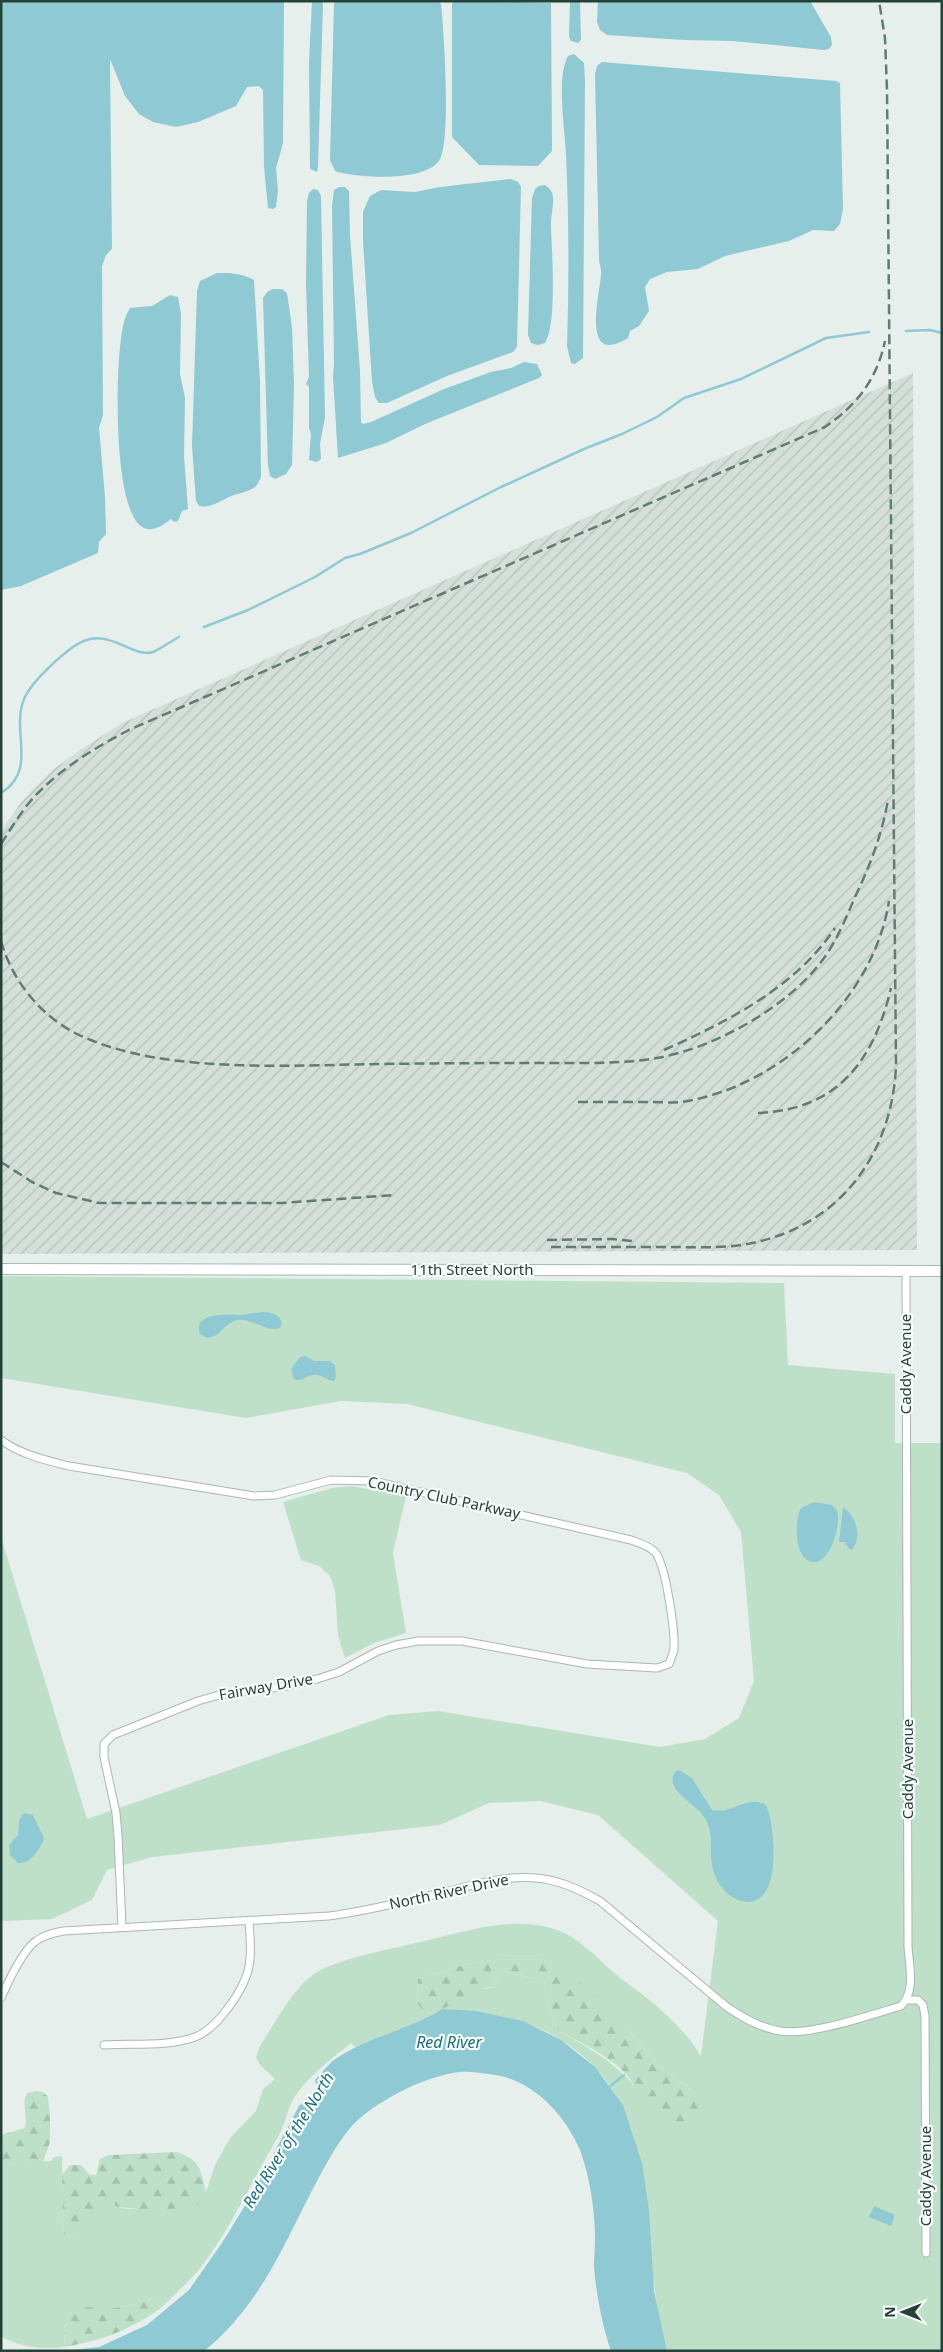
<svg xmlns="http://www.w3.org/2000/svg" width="943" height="2352" font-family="'Noto Sans',sans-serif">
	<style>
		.industrial { fill: url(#industrial-furrows) }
		.green { fill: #bfe0c8; fill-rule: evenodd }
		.forest { fill: url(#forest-firs) }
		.water { fill: #8ec9d4 }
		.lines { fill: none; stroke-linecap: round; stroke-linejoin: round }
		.stream { stroke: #8ec9d4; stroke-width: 2.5 }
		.street-casing { stroke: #a8b8b2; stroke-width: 9 }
		.secondary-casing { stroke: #a4bbb3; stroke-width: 12 }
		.street { stroke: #fff; stroke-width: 7 }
		.secondary { stroke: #fff; stroke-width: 10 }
		.rail { stroke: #5f7d75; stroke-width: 2.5; stroke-dasharray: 10 5; stroke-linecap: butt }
		.labels { text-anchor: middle; stroke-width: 4.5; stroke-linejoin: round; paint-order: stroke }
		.street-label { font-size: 15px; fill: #24423a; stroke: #f7fbf9 }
		.water-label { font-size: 16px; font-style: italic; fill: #1c6f80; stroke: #f7fbf9 }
	</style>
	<defs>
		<pattern id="industrial-furrows" width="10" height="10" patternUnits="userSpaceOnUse" patternTransform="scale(1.25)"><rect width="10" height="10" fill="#d4dfda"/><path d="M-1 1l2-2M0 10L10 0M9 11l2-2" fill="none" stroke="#b6c1bc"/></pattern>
		<pattern id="forest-firs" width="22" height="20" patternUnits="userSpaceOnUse" patternTransform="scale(1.25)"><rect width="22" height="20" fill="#bfe0c8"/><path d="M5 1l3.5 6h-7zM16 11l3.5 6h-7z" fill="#a4c1ad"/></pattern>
	</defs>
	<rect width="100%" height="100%" fill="#e6efeb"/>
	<path class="industrial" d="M913 373 917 1250 1 1254V831L22 801 50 772 80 750 122 723Z"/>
	<path class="green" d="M1 1276 784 1283 788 1365 895 1374V1443H942V2351H667C630 2227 679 2082 524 2022 505 2015 464 2012 442 2009L427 2018 356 2048 351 2043C333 2058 312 2073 298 2092 288 2104 286 2123 278 2137 252 2180 232 2227 201 2267 189 2282 174 2295 161 2308L152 2300 116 2308H82L70 2313 65 2327 64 2347C44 2350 18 2347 1 2336V2164L51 2161 54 2157 62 2156 64 2238C84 2236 95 2213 113 2205 137 2217 182 2199 206 2192L215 2165 230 2138 256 2111 263 2089 275 2079 260 2065 256 2057 259 2048C273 2026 290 1994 310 1977 329 1961 382 1951 407 1945 455 1935 511 1912 560 1931 584 1941 602 1964 623 1980 651 2000 683 2026 701 2056L718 1921 598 1815 540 1801 489 1803 440 1825 152 1857 107 1870 92 1900 52 1919 1 1921V1537L87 1819 389 1715 438 1711 660 1747 705 1739 739 1718 754 1681 741 1532 719 1495 687 1473 407 1404 341 1401 246 1418 1 1378ZM500 1959 548 1960 623 2024 660 2067 693 2091 638 2090C615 2062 590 2048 558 2031L548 2005 544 1980 504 1972 498 1977 493 1987 417 2003 418 1979 466 1964Z
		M351 1486 406 1496 393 1553 406 1633 374 1643 345 1658 338 1636 335 1591 330 1576 319 1566 301 1560 283 1502 332 1488Z"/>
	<path class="forest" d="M500 1959 548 1960 578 1980 623 2024 660 2067 706 2101 703 2117C694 2124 681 2133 669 2127 651 2117 638 2086 623 2071 605 2054 580 2042 558 2031L548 2005 544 1980 504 1972 498 1977 493 1987 485 1988 442 2009 423 2010 417 2003 418 1979 466 1964Z
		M36 2091 43 2092 48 2097 50 2115V2142L43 2162 1 2164V2135L25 2128C28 2116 21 2104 27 2093Z
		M176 2152C200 2159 201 2170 206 2192L194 2209 173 2212 118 2207 113 2205C95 2214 84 2236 64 2238L62 2175 70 2165H81L90 2175H96L100 2159 109 2155Z
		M152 2300 161 2308C128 2331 103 2340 64 2347L65 2327 70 2313 82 2307 116 2308Z"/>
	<path class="water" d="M1 1H284L283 143 276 168 278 191 276 207 273 209 268 208 264 167 263 90 259 86 247 87 236 106 198 122 176 127 153 122 139 114 125 96 110 59 112 249 106 255 102 266 103 415 99 428 105 497 106 534 99 542 98 553 21 586 1 590Z
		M312 1H321L323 4 318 167 317 172 310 169 309 62Z
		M338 1H438L441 4C444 32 451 138 440 159 427 183 356 178 335 171L330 160 334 3Z
		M454 1 551 3 552 151 538 166 479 165 452 137V4Z
		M570 1H580L581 40 578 43 571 41 569 37Z
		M598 1H810L831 37 832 45 829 49 824 50 733 41 684 40 607 35 600 30 597 22Z
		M574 54 584 63 585 82 583 358 575 364 571 363 567 346C569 284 569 216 566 155 565 129 556 78 568 56Z
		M602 62 836 81 840 83 843 209 840 224 834 231 813 230 789 241 725 256 698 269 667 272 650 279 645 287 649 311 639 326 630 331 628 338C581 367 599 297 601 275 602 270 599 264 599 259L595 74 597 66Z
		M511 179 518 182 521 187 517 347 513 352 447 376 387 403H379L375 397 372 382 363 241V212L370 196 381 190 415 192 440 187Z
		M545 185C549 188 553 192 553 197 554 207 550 218 551 228 552 253 557 325 545 343L538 345 531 343 528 335 532 198 535 189 539 186Z
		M339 187H345L349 191 350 235 360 371 361 422 363 424 371 422 444 389 491 372 511 368 524 362 537 364 542 375 539 378 425 424 386 443 338 458 333 377 334 364 332 206 334 190Z
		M313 189 318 190 321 196 325 417 320 444 321 459 317 462 309 460 311 434 309 428V387L306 384 309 377 306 284 307 201 309 193Z
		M217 273C230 273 242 273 254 280L260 381 261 477C259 481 258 484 255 487 247 493 237 493 229 497 219 502 211 508 199 506L196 501 192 446 197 291 200 281Z
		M273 289H282L287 293 292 327 294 386 292 465 286 474 275 479 270 476 268 466 263 298 267 292Z
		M170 295 178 297 181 314 180 374 185 398 184 456 188 509 182 511 178 521 174 522 171 519C164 525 153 532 144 528 111 514 115 353 124 322 125 317 128 312 130 308L152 306Z
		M267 1312C275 1314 279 1315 282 1323L280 1328C267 1333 253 1318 237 1320 222 1323 217 1346 200 1334 193 1312 225 1315 239 1315 248 1314 258 1312 267 1312Z
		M305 1356 314 1361H330L335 1365 336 1377 334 1381C326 1380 321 1374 314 1375 305 1375 303 1383 294 1379L291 1369 300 1357Z
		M814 1502 832 1505C834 1507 836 1508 837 1511 842 1523 830 1565 813 1562 794 1560 794 1521 801 1508Z
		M843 1507C856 1516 863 1536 852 1550L849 1549 845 1542H839Z
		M679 1770 692 1778 712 1810C733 1815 746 1794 766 1805 775 1825 783 1903 747 1902 738 1901 730 1897 724 1890 702 1865 718 1841 705 1818 697 1804 663 1790 675 1772Z
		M24 1813 33 1815 44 1838C41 1849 30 1864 18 1863L10 1855 9 1845 18 1835 19 1820Z
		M442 2009 476 2011 523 2021 561 2040 595 2067 623 2105 642 2163 649 2210 654 2291 667 2351H611C602 2325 596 2293 594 2266 594 2257 595 2248 595 2239 595 2211 590 2177 580 2150 564 2113 531 2078 489 2074 480 2073 468 2071 459 2072 425 2076 373 2102 350 2128 331 2151 318 2180 304 2206 278 2259 251 2314 204 2351H63L99 2347 147 2325 189 2290 222 2243 251 2196 299 2106 318 2088 315 2080C322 2073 329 2063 337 2058 370 2036 409 2030 442 2009Z
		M874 2206 895 2215 891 2226 869 2217Z"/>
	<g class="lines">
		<path class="stream" d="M906 331 930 330 942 333
			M204 627 248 610 315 577 345 558 360 554 411 533 501 487 584 449 622 434 657 417 684 398 741 379 826 338 869 332
			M1 793C40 769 8 728 26 695 34 680 59 657 73 647 107 622 130 659 153 652 157 651 173 640 179 637
			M608 2088 624 2075"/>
		<g class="street-casing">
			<path id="street" d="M1 1440C22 1455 45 1460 69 1466L254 1496 275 1495 331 1480 372 1481 631 1540C639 1543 648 1545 655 1552 666 1565 675 1631 674 1649 673 1654 671 1659 669 1664L657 1668 587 1664 462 1641H418L396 1645 378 1651 339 1672 317 1679 287 1686 219 1695 198 1701 113 1735 104 1744V1757L116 1813 118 1836 122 1927
				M1 1998C8 1982 22 1951 36 1941 44 1935 53 1933 63 1931L329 1916C370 1911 409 1900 449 1891 477 1884 507 1875 536 1878 560 1880 580 1890 600 1901L727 2007C743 2018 760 2028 780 2031 811 2036 870 2015 901 2006 916 1991 909 1966 908 1946L906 1271
				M908 2000H918L923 2005 925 2016 926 2253
				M104 2045C133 2043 168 2047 195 2037 217 2029 245 1989 249 1966 252 1951 250 1936 249 1921"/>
		</g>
		<g class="secondary-casing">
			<path id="secondary" d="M1 1269 942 1271"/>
		</g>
		<use href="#street" class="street"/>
		<use href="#secondary" class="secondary"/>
		<path class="rail" d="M1 844C13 826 24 806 40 791 65 766 98 746 129 730L825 427C857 405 877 379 885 341
			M1 941C12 980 39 1014 75 1033 159 1075 288 1065 381 1064 449 1063 517 1063 585 1063 609 1063 633 1062 657 1058 715 1048 790 1006 824 958 837 940 846 918 855 897 870 866 882 834 888 800
			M664 1050C727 1022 796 987 835 928
			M578 1102C601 1102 624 1102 647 1102 658 1102 670 1103 681 1102 779 1088 874 999 889 901
			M758 1113C838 1110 874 1060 891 988
			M1 1162 32 1182 56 1193 99 1203H282L395 1195
			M547 1240 612 1239 632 1241
			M551 1247C590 1247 629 1247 669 1247 696 1247 725 1249 752 1243 841 1225 892 1153 896 1066L887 90 885 38 879 1"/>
	</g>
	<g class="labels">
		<g class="street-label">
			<text x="472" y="1275">11th Street North</text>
			<text transform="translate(906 1364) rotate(-90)" y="5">Caddy Avenue</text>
			<text transform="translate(444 1498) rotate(12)" y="5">Country Club Parkway</text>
			<text transform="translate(266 1687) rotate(-10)" y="5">Fairway Drive</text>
			<text transform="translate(908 1769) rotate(-90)" y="5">Caddy Avenue</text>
			<text transform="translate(449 1892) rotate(-12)" y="5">North River Drive</text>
			<text transform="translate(926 2176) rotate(-90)" y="5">Caddy Avenue</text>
		</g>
		<g class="water-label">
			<text x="449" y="2048">Red River</text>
			<text transform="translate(288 2140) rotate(-58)" y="6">Red River of the North</text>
		</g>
	</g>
	<rect width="943" height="2352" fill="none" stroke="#24423a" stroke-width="5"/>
	<g transform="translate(903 2312) rotate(270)" stroke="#f7fbf9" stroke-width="4" paint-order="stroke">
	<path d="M0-4L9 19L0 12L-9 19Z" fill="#24423a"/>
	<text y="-8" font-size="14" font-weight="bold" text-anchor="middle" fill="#24423a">N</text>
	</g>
</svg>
